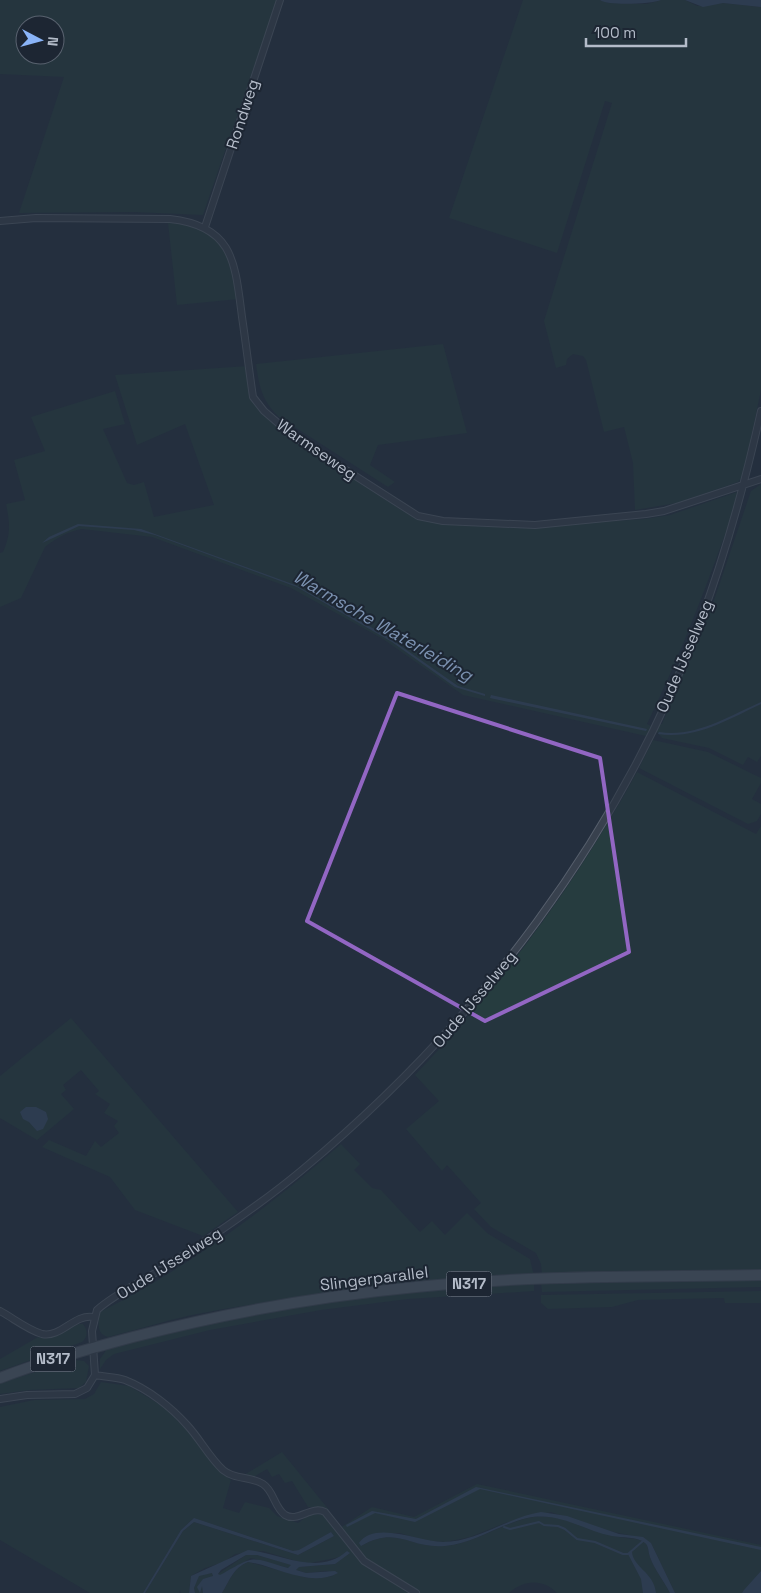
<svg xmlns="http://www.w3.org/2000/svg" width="761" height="1593" font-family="'Space Grotesk',sans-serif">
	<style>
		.green { fill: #263c3f; fill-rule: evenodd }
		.water { fill: #394c67; fill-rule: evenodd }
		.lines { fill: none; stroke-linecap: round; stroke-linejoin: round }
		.stream { stroke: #394c67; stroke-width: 2 }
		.street-casing { stroke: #565f6c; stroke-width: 8 }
		.primary-casing { stroke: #414a57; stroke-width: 12 }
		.street { stroke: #38414e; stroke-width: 6 }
		.primary { stroke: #56606e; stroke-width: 10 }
		.marked { fill: none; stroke: #9266c3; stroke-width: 4; stroke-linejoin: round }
		.labels { text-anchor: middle; stroke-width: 4; stroke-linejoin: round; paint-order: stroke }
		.shield { fill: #1d2633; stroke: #878f9c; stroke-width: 1 }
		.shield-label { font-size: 15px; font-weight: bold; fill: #b4bcc9 }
		.street-label { font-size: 16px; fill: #b4bcc9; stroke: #1d2633 }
		.water-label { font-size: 18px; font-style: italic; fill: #7c92b1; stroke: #1d2633 }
	</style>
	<rect width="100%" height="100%" fill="#242f3e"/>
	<path class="green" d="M0 0H277L203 215 133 212 19 213 64 77 0 74ZM25 25H55V55H25Z
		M523 0H600L608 3 647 4 661 0H685L697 6 723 3 761 7V390L743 476 738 482 677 503 635 510 633 463 624 427 604 432 586 360 583 356 573 354 567 359 566 365 556 368 544 321 612 103 605 101 557 253 449 218Z
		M168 223C223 224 229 254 239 299L177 305Z
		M443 344 467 433 378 445 370 465 395 482 388 487 279 417C262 401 259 386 256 364Z
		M248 366 253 401 273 423 398 508 423 521 509 528 644 519 670 515 737 492 736 503C710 578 682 652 647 724L651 726 646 736 463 695 383 639 291 588 152 537 82 529C69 531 56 538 45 547L21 598 0 607V553L3 552C11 534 10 523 6 504L25 500 14 460 45 451 31 417 115 391 125 424 103 429 127 483 134 485 144 482 154 517 214 505 185 424 137 445 115 375Z
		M761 484V756L757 762 748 757 743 765 709 748 662 738 656 731 659 724H662L713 603 751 491Z
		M653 740 708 752 761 778V783L752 799 761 804V814L757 821 748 824 639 768Z
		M637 772 756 834 761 826V1271L542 1275 541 1264 536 1253 491 1227 474 1209 481 1203 447 1165 442 1171 406 1129 439 1101 415 1075C502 983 576 884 637 772Z
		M71 1018 238 1212 203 1236 135 1210 110 1177 42 1147 49 1140 86 1156 95 1141 101 1147 119 1133 114 1126 118 1121 104 1113 110 1104 95 1094 99 1091 81 1070 63 1085 66 1090 61 1094 74 1109 37 1140 0 1118V1076Z
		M341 1144 360 1164 354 1170 372 1188 381 1190 420 1232 432 1221 445 1235 467 1213 487 1233 530 1259 534 1276C419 1283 305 1293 192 1315 164 1321 136 1330 108 1337 96 1334 98 1322 100 1312 183 1271 272 1205 341 1144Z
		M761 1279V1287L542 1292 541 1284Z
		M534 1284V1291L408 1299 321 1310 210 1330 114 1354 106 1360 100 1369V1359L107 1349C246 1310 389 1288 534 1284Z
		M761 1291V1303H725L724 1298 638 1300 612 1307 548 1309 541 1303V1295Z
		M79 1324H83C88 1330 88 1337 82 1342L0 1371V1359L38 1337 51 1338Z
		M75 1360 84 1361 89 1366 86 1382 79 1388 30 1390 0 1394V1383Z
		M101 1382 129 1386 164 1407 187 1430 217 1469 231 1480 223 1508 239 1513 245 1502 269 1508 277 1516 298 1523 310 1514 324 1515 352 1549 410 1593H222C230 1580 233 1568 248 1562L308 1578 333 1576 327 1571 306 1573 296 1570 299 1567 335 1564 347 1551 340 1557 306 1564 263 1551 235 1554 224 1562 205 1568 191 1576 189 1593H181L180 1590 179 1593H145L183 1531 194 1522 298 1555 334 1536 331 1532 299 1551H293L194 1518 181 1530 143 1593H90L0 1540V1407L34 1400 85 1399 94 1394Z
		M282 1452 329 1510 322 1507H308L292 1481 285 1483 279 1474 272 1477 267 1469 252 1478 244 1475Z
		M477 1484 761 1545V1571L742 1593H675L651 1543 643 1538 604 1530 551 1512 505 1523 470 1537 446 1542 425 1541 400 1533H380L361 1546C398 1525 410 1549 445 1546 475 1543 499 1525 528 1518 560 1511 588 1530 619 1537 627 1539 638 1537 645 1543 649 1546 648 1552 650 1557 654 1569 664 1581 670 1593H557C543 1578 523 1580 509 1593H419L366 1558 340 1528 372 1507 414 1517Z
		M246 1555H257L292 1565 288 1568 251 1558 220 1576 218 1574Z
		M212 1573 213 1576 200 1587 202 1586 203 1593H195L194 1588 199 1575Z"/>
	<path class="water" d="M600 0H661C652 4 608 6 600 0Z
		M685 0H761V7L723 3 703 7Z
		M78 524 141 529 295 585 385 635 458 686 485 694V696L455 687 392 642 297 587 155 535 134 530 79 526 42 543 49 537Z
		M491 695 647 729 646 731 490 698Z
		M761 702V704C729 719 695 740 658 734L659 732C695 738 729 716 761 702Z
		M26 1107H36L46 1112 48 1119 43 1129 37 1131 29 1122 23 1119 20 1112Z
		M476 1487 761 1547V1550L480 1489 415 1522 375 1513 347 1527 346 1525 372 1511 416 1519Z
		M541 1512 567 1516 619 1534 643 1537 651 1543 675 1593H670C664 1581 654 1569 650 1557 648 1552 649 1546 645 1543 637 1536 622 1538 612 1536 582 1530 559 1511 527 1518 498 1525 475 1543 445 1546 409 1549 398 1525 361 1546L359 1543C375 1520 420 1542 443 1542 477 1542 508 1517 541 1512Z
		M194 1518 293 1551 299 1550 331 1532 334 1536 298 1555 194 1522 183 1531 145 1593H143L181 1530Z
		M248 1550C280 1553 318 1577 347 1551L350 1553 335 1564 299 1567 296 1570 306 1573 335 1571 338 1573C309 1588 277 1566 248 1562 233 1568 230 1580 222 1593H203L202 1586 200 1593 197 1587 203 1579 213 1576 212 1573 199 1576 194 1588 195 1593H189L191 1576ZM246 1555H257L291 1565 288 1568C248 1556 256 1555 220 1575L218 1574 221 1570Z
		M632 1551C632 1567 654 1572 656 1593H643L641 1579 628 1554Z
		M761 1571V1593H742L744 1590Z"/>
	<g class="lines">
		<path class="stream" d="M504 1527 510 1529 539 1522 544 1525 558 1526 565 1529 577 1539 595 1542 623 1554H628L643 1541"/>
		<g class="street-casing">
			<path id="street" d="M0 221 36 218 170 219C234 226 235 263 242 317 246 344 249 370 253 397L264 411 293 436 418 516 443 521 535 525 646 514 664 511 761 479
				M205 227 280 0
				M0 1311C13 1318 28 1330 42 1334 61 1338 74 1314 93 1317
				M95 1375C105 1377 116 1377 125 1380 148 1389 171 1407 187 1425 200 1439 209 1457 223 1470 235 1480 251 1476 263 1484 274 1491 274 1507 285 1515 298 1523 311 1505 325 1512L364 1561 416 1593
				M0 1399 27 1395 75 1394 87 1388 95 1375 92 1331 97 1310C116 1293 143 1281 165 1267 212 1237 259 1206 302 1170 477 1025 620 836 700 622 726 553 745 483 761 411"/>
		</g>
		<g class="primary-casing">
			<path id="primary" d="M0 1378C44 1361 88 1349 133 1337 226 1313 320 1296 416 1287 530 1275 646 1277 761 1275"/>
		</g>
		<use href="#street" class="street"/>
		<use href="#primary" class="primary"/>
	</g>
	<path d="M0 0H761V1593H0ZM397 693 600 758 629 952 485 1021 307 921Z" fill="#242f3e" fill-opacity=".55" fill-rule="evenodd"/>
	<path class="marked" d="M397 693 600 758 629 952 485 1021 307 921Z"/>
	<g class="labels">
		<g class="shield">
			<rect x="446.5" y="1271.5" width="45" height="25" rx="4"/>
			<rect x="30.5" y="1346.5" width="45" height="25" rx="4"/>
		</g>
		<g class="shield-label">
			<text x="469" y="1289">N317</text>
			<text x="53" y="1364">N317</text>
		</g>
		<g class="street-label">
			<text transform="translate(242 114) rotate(-72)" y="6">Rondweg</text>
			<text transform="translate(317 449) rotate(35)" y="6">Warmseweg</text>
			<text transform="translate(684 656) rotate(-67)" y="6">Oude IJsselweg</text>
			<text transform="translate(474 999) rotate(-50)" y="6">Oude IJsselweg</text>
			<text transform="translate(169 1263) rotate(-32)" y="6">Oude IJsselweg</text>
			<text transform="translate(374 1278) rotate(-7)" y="6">Slingerparallel</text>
		</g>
		<g class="water-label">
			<text transform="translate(383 626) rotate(30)" y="6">Warmsche Waterleiding</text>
		</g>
	</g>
	<g transform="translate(40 40) rotate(96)"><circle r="24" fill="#1d2633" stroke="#59626f"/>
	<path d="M0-4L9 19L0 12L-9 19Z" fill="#8ab4f8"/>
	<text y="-8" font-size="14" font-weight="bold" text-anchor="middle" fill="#b4bcc9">N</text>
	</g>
	<path d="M586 38v8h100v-8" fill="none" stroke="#b4bcc9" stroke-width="2.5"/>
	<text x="594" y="38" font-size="15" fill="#b4bcc9" stroke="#1d2633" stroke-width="4" paint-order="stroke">100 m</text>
</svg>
